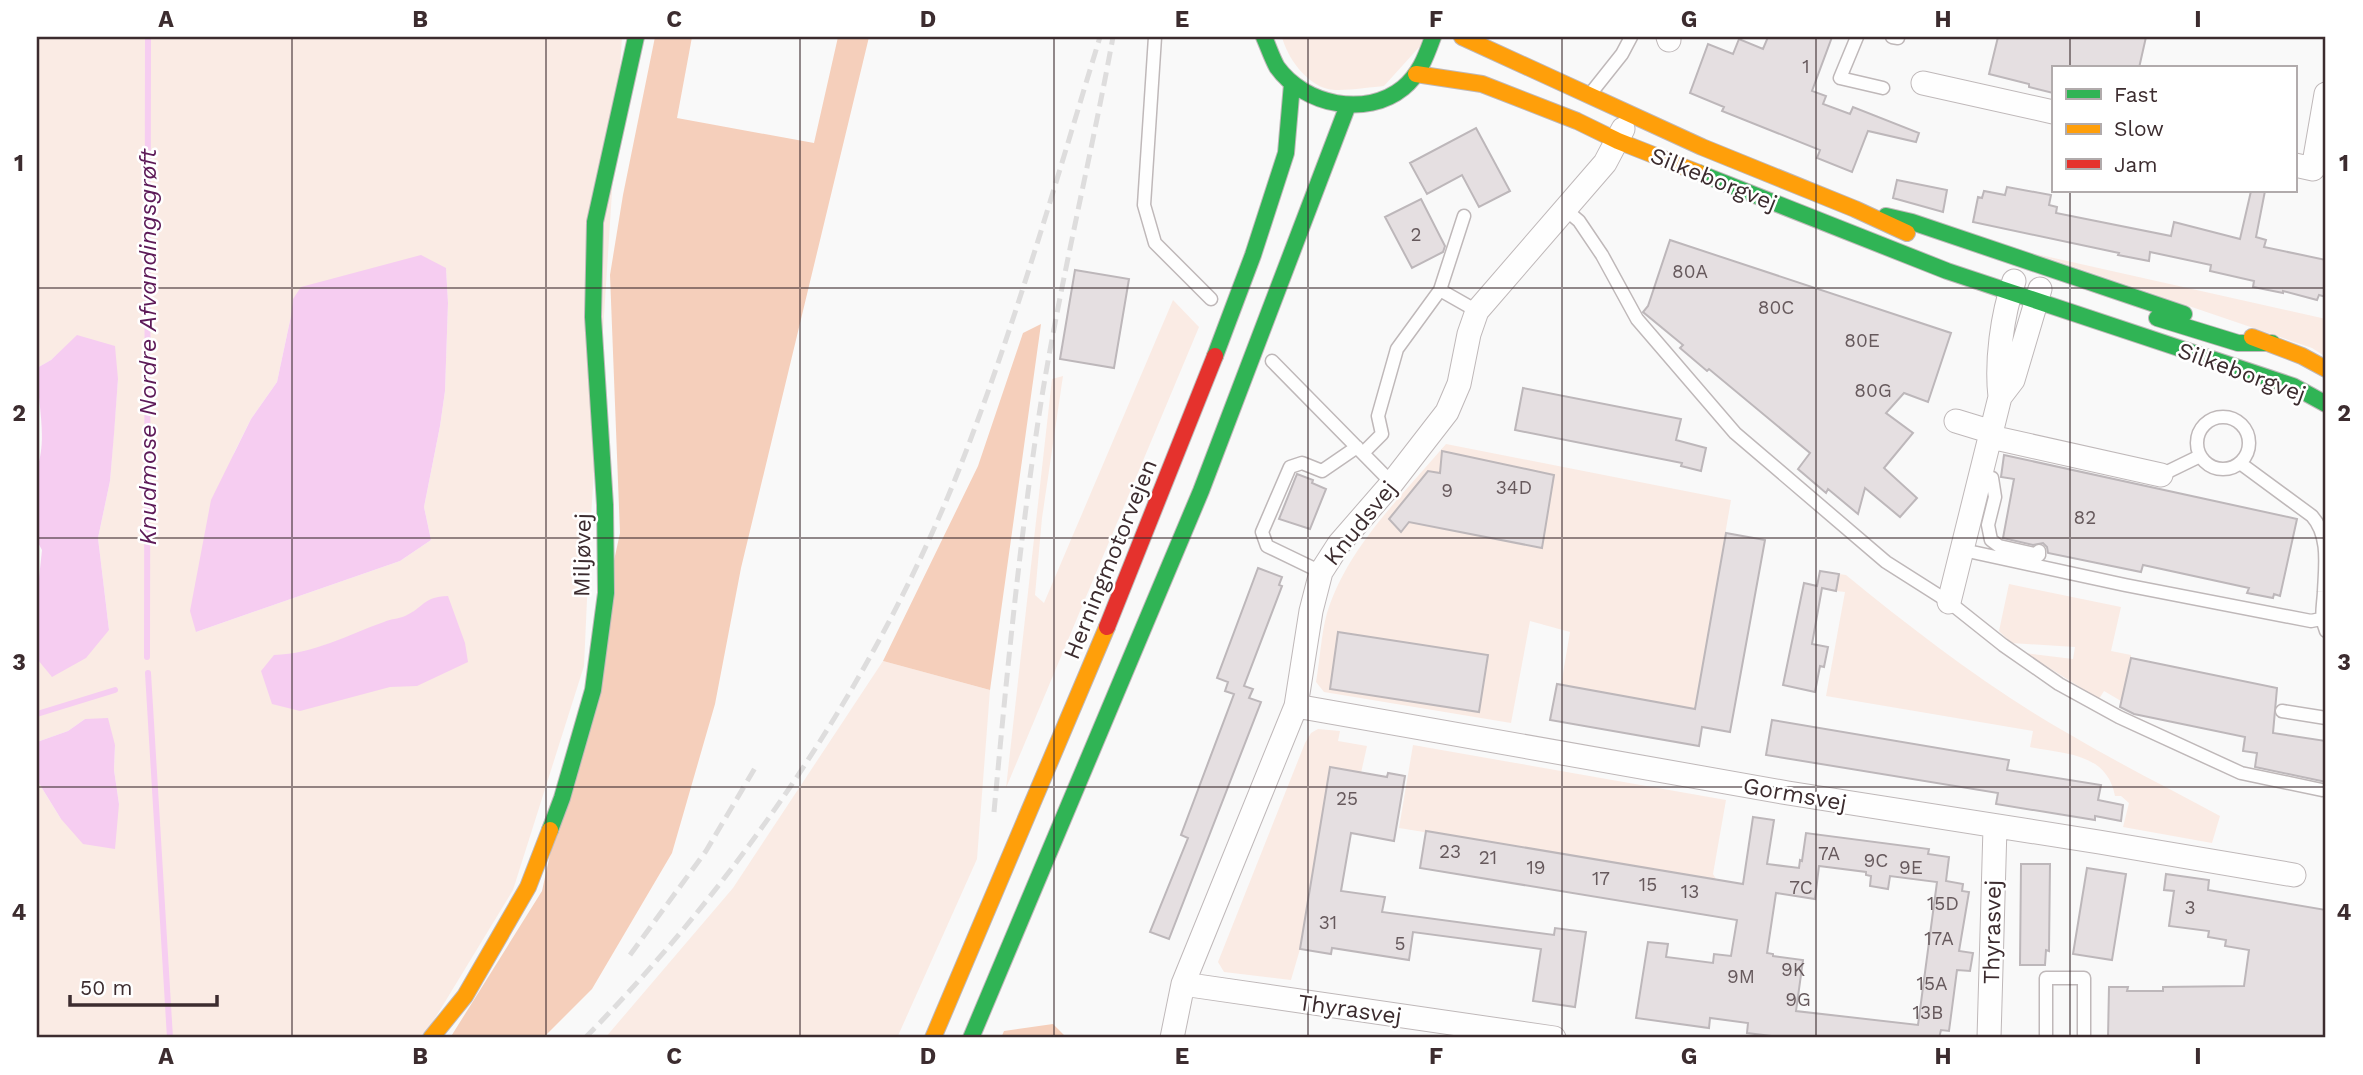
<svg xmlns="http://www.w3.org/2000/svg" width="2363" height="1075" font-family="'Work Sans',sans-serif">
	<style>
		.green { fill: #faebe4; fill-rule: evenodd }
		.forest { fill: #f5cfbb }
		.water { fill: #f6cdf1 }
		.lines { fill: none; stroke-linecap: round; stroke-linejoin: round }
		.stream { stroke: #f6cdf1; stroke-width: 6 }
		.building { fill: #e5dfe1; stroke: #bdb7ba; stroke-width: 2; fill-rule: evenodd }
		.lane-casing { stroke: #bfb8b9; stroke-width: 15 }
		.street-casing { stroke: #bfb8b9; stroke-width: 25 }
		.fast-casing { stroke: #bfb8b9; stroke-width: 18 }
		.slow-casing { stroke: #bfb8b9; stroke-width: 18 }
		.jam-casing { stroke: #bfb8b9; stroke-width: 18 }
		.lane { stroke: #fefefe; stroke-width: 12 }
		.street { stroke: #fefefe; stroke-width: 23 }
		.fast { stroke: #30b455; stroke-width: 16 }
		.slow { stroke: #ff9f0a; stroke-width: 16 }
		.jam { stroke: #e5322d; stroke-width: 16 }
		.rail { stroke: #dedddd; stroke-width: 5; stroke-dasharray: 14 7; stroke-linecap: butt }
		.grid { fill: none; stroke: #3c2c2f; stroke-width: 2; stroke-opacity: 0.55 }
		.labels { text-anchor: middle; stroke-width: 5; stroke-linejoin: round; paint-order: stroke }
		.number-label { font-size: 19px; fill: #66595c }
		.street-label { font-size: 23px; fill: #3c2c2f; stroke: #fff }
		.water-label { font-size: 24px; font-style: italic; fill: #5d1a58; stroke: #fff }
		.neatline { fill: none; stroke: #3c2c2f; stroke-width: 2.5 }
		.grid-label { font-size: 23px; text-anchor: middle; font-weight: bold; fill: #3c2c2f }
	</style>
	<rect width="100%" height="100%" fill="#f9f9f9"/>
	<path class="green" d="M37 37H622L590 533 584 666 513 890 423 1038H37V780L61 819 119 804 114 770 115 745 85 719 68 731 37 742V647L38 660 109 630 98 538 110 481 118 379 77 336 51 360 37 368ZM446 268 448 303 445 391 440 426 424 507 431 540 400 561 196 632 234 453 251 419 277 382 291 316 293 299Z
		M1282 37H1423L1422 44 1384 86C1371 87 1340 92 1328 89 1306 84 1287 57 1282 37Z
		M2036 254 2326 319V357L2312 348Z
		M1173 300 1199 327 1006 788 1052 379 1063 376 1042 518 1035 595 1044 603Z
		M1446 444 1731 500 1695 709 1561 685 1570 632 1530 621 1511 723 1324 692 1316 682C1320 659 1321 635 1327 613 1348 546 1402 496 1446 444Z
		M1839 574 1846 575C1917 633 1990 689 2069 734 2118 763 2170 789 2220 816L2212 843 2123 827 2129 803 2121 796H2115C2107 753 2066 754 2030 747L2033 731 1826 696 1845 592 1836 591Z
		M2009 584 2121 607 2111 651 2131 655 2121 701 2104 691 2099 699 2025 653 2073 659 2075 647 2011 643 1999 631Z
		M883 661 990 690 977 859 897 1038H605L733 888Z
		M1318 729 1340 731 1338 741 1367 746 1361 773 1330 768 1300 949 1291 980 1224 972 1218 962 1305 743 1311 733Z
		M1413 745 1726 800 1713 874 1716 879 1399 828Z"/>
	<path class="forest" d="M655 37H692L677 118 814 143 838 37H869L741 568 715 704 672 853 592 989 543 1038H450L542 891 620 533 610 275 623 195Z
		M1041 324 990 690 883 661 978 466 1023 333Z
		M1053 1024 1067 1038H1001L1004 1031Z"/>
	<path class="water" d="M421 255 446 268 448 303 445 391 440 426 424 507 431 540 400 561 196 632 190 611 211 500 251 419 277 382 291 316 293 299 301 287Z
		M77 335 115 346 118 379 114 434 110 481 98 538 109 630 86 658 52 677 38 660 37 597 42 550 37 541V468C48 439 37 399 37 368L51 360Z
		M448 596 465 643 468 662 417 686 390 687 300 711 272 704 261 671 274 655C314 654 347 635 384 622 390 619 398 619 405 616 425 607 422 597 448 596Z
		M108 718 115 745 114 770 119 804 115 849 83 844 61 819 37 780V742L68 731 85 719Z"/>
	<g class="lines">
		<path class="stream" d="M147 657 148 37
			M148 673 170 1038
			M37 714 115 690"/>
	</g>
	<path class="building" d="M1768 37H1832L1812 91 1826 96 1823 104 1850 114 1853 107 1919 133 1916 142 1868 131 1852 172 1817 158 1820 150 1722 111 1724 107 1690 93 1708 44 1733 54 1739 39 1763 49Z
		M1998 37H2146L2139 68H2053V93L2029 87V84L1989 74Z
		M1476 128 1510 191 1479 207 1462 175 1427 194 1410 163Z
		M1897 180 1947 190 1943 212 1893 198Z
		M2007 187 2051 195 2049 205 2057 207 2056 213 2171 236 2174 222 2240 239 2251 191H2265L2256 237 2266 240 2264 247 2326 260V297L2319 295 2317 300 2283 291V293L2253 287 2254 281 2210 271 2211 265 2150 252 2149 261 2118 255 2119 253 1973 222 1978 197 1982 198 1984 191 2005 195Z
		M1421 199 1445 246 1443 252 1412 268 1385 217Z
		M1670 240 1951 333 1928 402 1904 393 1886 413 1913 433 1884 468 1917 498 1900 517 1865 488 1858 514 1828 489 1826 493 1798 469 1810 453 1709 369 1707 371 1680 348 1683 345 1643 312 1648 306Z
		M1075 270 1129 279 1114 368 1060 359Z
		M1523 388 1681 419 1676 440 1706 448 1701 471 1681 466 1682 463 1515 430Z
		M1442 451 1554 475 1542 548 1409 522 1401 532 1389 519 1428 471 1440 473Z
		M2004 455 2297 519 2280 596 2274 594 2273 598 2247 593 2249 588 2143 565 2141 572 2048 553 2047 547 2043 543 2033 545 2003 538 2014 479 2001 477Z
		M1297 474 1313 480 1312 483 1326 489 1310 529 1279 519Z
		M1726 533 1765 540 1730 732 1702 727 1699 746 1550 720 1557 684 1695 709Z
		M1258 568 1282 577 1279 585 1282 586 1244 686 1253 689 1249 698 1261 702 1169 939 1150 932 1188 838 1181 835 1234 694 1225 691 1228 682 1217 678Z
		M1820 571 1839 574 1836 591 1822 588 1812 644 1828 647 1824 667 1820 666 1815 692 1783 685 1804 583 1817 586Z
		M1338 632 1488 655 1479 712 1330 689Z
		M2131 658 2277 688 2273 733 2326 741V782L2255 767 2257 753 2243 751 2245 737 2134 714 2120 707Z
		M1772 720 2009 760 2007 770 2101 785 2098 800 2123 805 2121 821 2095 816V820L1996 804 1998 793 1766 755Z
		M1330 767 1387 777 1388 773 1405 776 1394 841 1351 833 1341 891 1385 897 1382 912 1554 935 1555 928 1586 932 1575 1007 1533 1001 1541 949 1413 932 1409 960 1332 948 1331 954 1300 949Z
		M1753 817 1774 820 1767 864 1799 868 1800 860 1802 861 1806 833 1929 849 1928 854 1949 857 1946 881 1963 884 1962 891 1969 892 1959 951 1973 953 1970 971 1957 970 1949 1031 1941 1030 1939 1038H1789L1747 1033 1748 1023 1710 1018 1709 1028 1636 1018 1648 942 1668 944 1666 957 1713 963 1714 954 1731 956 1737 920 1420 868 1426 831 1743 884ZM1819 866 1866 872V875L1871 876 1870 886 1888 889 1890 876 1937 882 1918 1025 1796 1011 1803 960 1773 956V954L1767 953 1776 893 1815 899Z
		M2021 864H2050L2049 951 2046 950 2045 965H2020Z
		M2087 868 2126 874 2112 960 2073 954Z
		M2166 874 2209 880 2208 890 2326 910V1038H2108L2109 987H2128L2127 991H2163V987L2244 986 2249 950 2225 946 2226 940 2208 937 2209 931 2169 926 2174 891 2164 890Z"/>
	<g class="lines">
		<g class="lane-casing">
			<path id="lane" d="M1155 37 1144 205 1155 243 1211 299
				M1857 37 1840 78 1883 88
				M1892 37 1898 38
				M1591 93 1622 54 1631 37
				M1566 210 1579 221 1602 255 1637 319 1735 433 1886 562 1949 602 2003 645 2059 684 2119 717 2241 773 2322 790
				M1440 290 1477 311
				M1272 361 1392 483
				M2197 443a26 26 0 1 1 52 0a26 26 0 1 1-52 0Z
				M1363 453 1382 434 1378 416 1397 349 1440 290 1464 216
				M2240 463 2312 516C2330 536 2325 567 2324 592 2323 608 2320 617 2326 631
				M1981 475 1992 478 1995 497 1988 525 1991 540 1999 546 2039 555V551
				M2161 475 2200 456
				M1963 550 2125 585 2311 621 2321 619
				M1321 572 1267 546 1262 532 1290 467 1302 463 1322 471 1357 447
				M2282 711 2326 718
				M2046 1038V978H2084V1038"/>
		</g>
		<g class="street-casing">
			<path id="street" d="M1668 37 1669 40
				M1923 83 2053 112
				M2295 165 2313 169 2326 94
				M2000 397 2013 380 2040 289
				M1956 421 1992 432
				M1991 437 2161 475
				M1949 602 2000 397C1996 362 2002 315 2014 281
				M1296 706 1788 793 2099 842 2294 875
				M1183 984 1554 1038
				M1172 1038 1183 984 1296 706 1311 611 1321 572 1339 544 1392 483 1447 412 1459 384 1469 334 1477 311 1605 163 1623 129
				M1989 1038 1995 827"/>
		</g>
		<g class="fast-casing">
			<path id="fast" d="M1264 37C1268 46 1272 58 1277 67 1304 105 1366 118 1403 88 1420 74 1426 56 1433 37
				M1699 173 1947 271 2293 386 2326 404
				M1886 216 1912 222 2184 314
				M2157 318 2238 343H2272
				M1215 356 1253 255 1286 153 1292 84
				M550 830 562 798 593 690 606 593 605 505 593 317 595 222 636 37
				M971 1038 1201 491 1348 105"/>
		</g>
		<g class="slow-casing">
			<path id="slow" d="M1462 37 1702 147 1855 209 1907 233
				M1416 74 1482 84 1577 121 1618 141 1699 173
				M2252 337 2302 356 2326 369
				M431 1038 465 996 528 887 550 830
				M933 1038 1107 627"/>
		</g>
		<g class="jam-casing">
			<path id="jam" d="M1107 627 1215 356"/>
		</g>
		<use href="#lane" class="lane"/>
		<use href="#street" class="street"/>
		<use href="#fast" class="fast"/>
		<use href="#slow" class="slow"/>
		<use href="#jam" class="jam"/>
		<path class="rail" d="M994 812C1007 673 1020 534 1042 396 1062 275 1091 157 1113 37
			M630 955 706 851 755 768
			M585 1038C744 876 876 679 960 467 1015 326 1056 181 1100 37"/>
	</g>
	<path class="grid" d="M292 37V1038M546 37V1038M800 37V1038M1054 37V1038M1308 37V1038M1562 37V1038M1816 37V1038M2070 37V68M2070 191V1038M37 288H2326M37 538H2326M37 787H2326"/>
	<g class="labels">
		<g class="number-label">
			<text x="1806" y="73">1</text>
			<text x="1416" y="241">2</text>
			<text x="1690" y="278">80A</text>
			<text x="1776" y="314">80C</text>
			<text x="1862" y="347">80E</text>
			<text x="1873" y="397">80G</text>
			<text x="1514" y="494">34D</text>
			<text x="1447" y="497">9</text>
			<text x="2085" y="524">82</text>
			<text x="1347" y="805">25</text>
			<text x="1450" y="858">23</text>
			<text x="1829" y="860">7A</text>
			<text x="1488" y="864">21</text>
			<text x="1876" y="867">9C</text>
			<text x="1536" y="874">19</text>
			<text x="1911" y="874">9E</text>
			<text x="1601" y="885">17</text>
			<text x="1648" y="891">15</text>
			<text x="1801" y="894">7C</text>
			<text x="1690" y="898">13</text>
			<text x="1943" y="910">15D</text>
			<text x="2190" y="914">3</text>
			<text x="1328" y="929">31</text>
			<text x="1939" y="945">17A</text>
			<text x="1400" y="950">5</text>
			<text x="1793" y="976">9K</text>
			<text x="1741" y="983">9M</text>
			<text x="1932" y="990">15A</text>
			<text x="1798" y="1006">9G</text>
			<text x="1928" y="1019">13B</text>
		</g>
		<g class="street-label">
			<text transform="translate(1714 179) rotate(22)" y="8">Silkeborgvej</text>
			<text transform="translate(2242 372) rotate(20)" y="8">Silkeborgvej</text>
			<text transform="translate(1360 523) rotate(-51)" y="8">Knudsvej</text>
			<text transform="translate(582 555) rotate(-89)" y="8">Miljøvej</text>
			<text transform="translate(1110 559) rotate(-68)" y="8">Herningmotorvejen</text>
			<text transform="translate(1795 794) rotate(10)" y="8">Gormsvej</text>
			<text transform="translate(1992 932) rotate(-89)" y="8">Thyrasvej</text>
			<text transform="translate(1350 1009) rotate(8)" y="8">Thyrasvej</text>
		</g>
		<g class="water-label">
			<text transform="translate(148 347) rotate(-90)" y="8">Knudmose Nordre Afvandingsgrøft</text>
		</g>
	</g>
	<rect width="2363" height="1075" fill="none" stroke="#ffffff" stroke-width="77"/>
	<rect x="2052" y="66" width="245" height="126" fill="#ffffff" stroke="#b1abac" stroke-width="2"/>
	<rect x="2066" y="89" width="35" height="10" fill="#30b455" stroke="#b1abac" stroke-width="2"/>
	<text x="2114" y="102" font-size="21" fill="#3c2c2f">Fast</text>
	<rect x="2066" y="124" width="35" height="10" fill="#ff9f0a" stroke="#b1abac" stroke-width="2"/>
	<text x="2114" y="136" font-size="21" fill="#3c2c2f">Slow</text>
	<rect x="2066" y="159" width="35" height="10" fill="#e5322d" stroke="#b1abac" stroke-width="2"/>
	<text x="2114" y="172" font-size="21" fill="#3c2c2f">Jam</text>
	<path d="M70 995v10h147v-10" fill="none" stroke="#3c2c2f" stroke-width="3.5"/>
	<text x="80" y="995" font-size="21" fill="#3c2c2f" stroke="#ffffff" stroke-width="5" paint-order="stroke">50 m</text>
	<rect x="38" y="38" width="2286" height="998" class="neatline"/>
	<g class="grid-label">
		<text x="166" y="27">A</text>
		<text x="420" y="27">B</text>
		<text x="674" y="27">C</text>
		<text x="928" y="27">D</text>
		<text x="1182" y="27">E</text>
		<text x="1436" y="27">F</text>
		<text x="1689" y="27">G</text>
		<text x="1943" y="27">H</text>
		<text x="2198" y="27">I</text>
		<text x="19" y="171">1</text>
		<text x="2344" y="171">1</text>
		<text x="19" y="421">2</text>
		<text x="2344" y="421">2</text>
		<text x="19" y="670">3</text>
		<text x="2344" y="670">3</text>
		<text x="19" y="920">4</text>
		<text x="2344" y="920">4</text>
		<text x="166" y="1064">A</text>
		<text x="420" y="1064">B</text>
		<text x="674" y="1064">C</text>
		<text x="928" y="1064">D</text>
		<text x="1182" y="1064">E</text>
		<text x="1436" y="1064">F</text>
		<text x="1689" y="1064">G</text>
		<text x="1943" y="1064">H</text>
		<text x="2198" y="1064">I</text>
	</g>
</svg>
